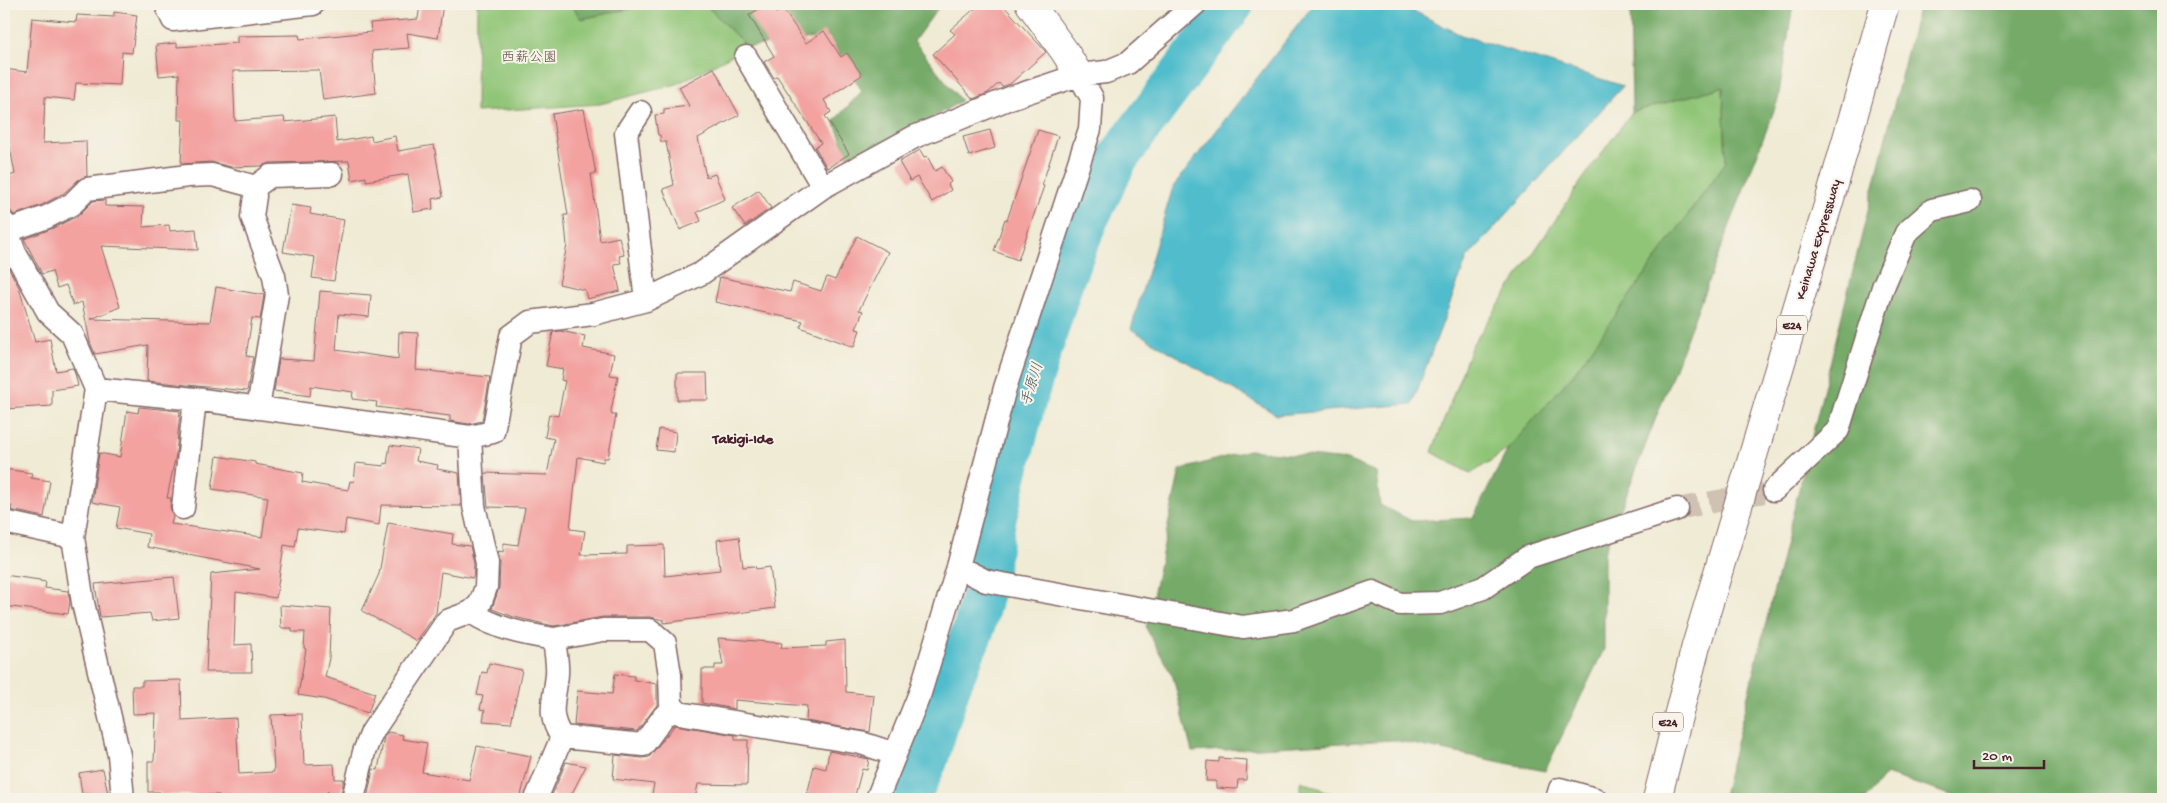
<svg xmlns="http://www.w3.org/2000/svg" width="2167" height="803" font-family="'Gochi Hand','Klee One',sans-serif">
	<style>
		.green { fill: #90c577; stroke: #6d7251 }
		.forest { fill: #74aa68; stroke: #5f644a }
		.water { fill: #51bdcc; stroke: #4e6e7c }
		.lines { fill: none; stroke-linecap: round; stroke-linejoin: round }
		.river { stroke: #51bdcc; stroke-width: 42 }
		.building { fill: #f3a2a0 }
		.street-tunnel { stroke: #cfc2b2; stroke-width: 22; stroke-dasharray: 22 11; stroke-linecap: butt }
		.street-casing { stroke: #846666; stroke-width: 25 }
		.secondary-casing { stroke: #846666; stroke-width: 30 }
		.highway-casing { stroke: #846666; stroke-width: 30 }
		.street { stroke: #fff; stroke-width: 22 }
		.secondary { stroke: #fff; stroke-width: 28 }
		.highway { stroke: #fff; stroke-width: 28 }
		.labels { text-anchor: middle; stroke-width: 4; stroke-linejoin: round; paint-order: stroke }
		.shield { fill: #f7f3e8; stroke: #7e5f64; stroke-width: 1 }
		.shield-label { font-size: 12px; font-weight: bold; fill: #4a1f2b }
		.park-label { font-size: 14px; fill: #5f5142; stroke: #f7f3e8 }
		.street-label { font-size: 14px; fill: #4a1f2b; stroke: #f7f3e8 }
		.water-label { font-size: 15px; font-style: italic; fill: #4c5663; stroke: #f7f3e8 }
		.neighbourhood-label { font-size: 15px; font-weight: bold; fill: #4a1f2b; stroke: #f7f3e8 }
	</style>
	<rect width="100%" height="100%" fill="#f7f3e8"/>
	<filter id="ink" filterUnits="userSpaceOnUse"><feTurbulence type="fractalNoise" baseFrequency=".02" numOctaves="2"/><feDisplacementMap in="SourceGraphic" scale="10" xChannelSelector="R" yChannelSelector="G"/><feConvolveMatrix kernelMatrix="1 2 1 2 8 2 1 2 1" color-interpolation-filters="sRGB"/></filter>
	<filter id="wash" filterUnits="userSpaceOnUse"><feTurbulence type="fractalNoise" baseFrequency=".0096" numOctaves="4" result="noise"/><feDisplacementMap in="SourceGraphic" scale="20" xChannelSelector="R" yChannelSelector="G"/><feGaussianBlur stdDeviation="1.12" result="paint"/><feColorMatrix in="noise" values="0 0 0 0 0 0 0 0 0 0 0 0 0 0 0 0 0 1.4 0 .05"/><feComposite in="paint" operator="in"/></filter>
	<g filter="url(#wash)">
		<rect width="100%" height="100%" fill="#f0ebd4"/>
		<path class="green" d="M477 4H571L581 19 651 4H705L747 47 677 84 600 104 476 112Z
			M1723 87 1726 162 1574 374 1508 449 1471 474 1432 452 1472 345 1582 180 1632 112Z
			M1301 781 1346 799H1301Z"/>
		<path class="forest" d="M571 4H651L581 19Z
			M705 4H941L914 41 961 101 904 134 849 159 834 121 862 91 829 36 747 47Z
			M1630 4H1793L1778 100 1604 553V649L1545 771 1393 740 1192 752 1173 677 1146 628 1180 470 1249 450 1347 460 1376 472 1380 505 1412 521 1473 518 1508 449 1574 373 1726 162 1723 87 1632 112Z
			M1919 4H2163V799H1963L1886 774 1865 799H1739L1723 796Z"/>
		<path class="water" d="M1314 4H1400L1461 35 1623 86 1467 258 1412 404 1277 415 1131 329 1173 187Z"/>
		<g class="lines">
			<path class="river" d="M909 799 927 760 950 685 973 631 986 580 995 520 1025 402 1063 280 1088 218 1117 159 1233 4"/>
		</g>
		<g id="blocks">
			<path class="building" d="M420 4H443L438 38 407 33 409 48 372 51 376 93 323 100 319 70 233 71 235 121 284 117 285 122 335 117 337 142 371 136 372 141 395 136 398 151 434 145 443 197 432 199 433 209 414 212 408 174 366 181V177L352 180 349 161 270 163 261 166 231 167 211 162 181 164 183 120H178L179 74 159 76 156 45 177 43V47L237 43V36L299 35 300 39 371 32 370 23 418 19Z
				M767 4H769L776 13 783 9 806 43 824 31 841 57 847 53 862 75 824 100 831 112 825 116 849 154 827 168 815 147 821 143 777 76 774 78 764 62 774 56 749 15Z
				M980 4H1002L1046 52 1010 84 1002 87 999 83 988 93 973 99 933 54 955 34 950 30Z
				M114 12 137 15 132 53 122 52 120 85 76 83 74 100 45 97 43 143 86 141 87 176 78 180 64 193 42 205 14 215 10 210H4V178L15 174 8 137 4 138V69L27 72 32 18 76 22 77 15 114 17Z
				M714 68 739 115 698 138 706 177 715 174 725 199 697 212 701 221 680 230 663 189 674 185 666 142H661L660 135H658L655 115 664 114V109L689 106 679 87Z
				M584 109 596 174H591L600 241 619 237 624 255 619 256 621 263 614 264 620 291 587 299 585 290 559 284 567 245 564 215H568L552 114Z
				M990 130 995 148 969 156 963 137Z
				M1038 130 1058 136 1042 185 1044 186 1018 260 994 251 1005 219 1007 220Z
				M920 150 924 157 927 156 935 171 942 167 951 182 948 184 951 190 932 202 917 177 910 181 899 162Z
				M759 190 771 208 745 226 732 208Z
				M105 200V206L144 207 143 227 169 225 170 231 196 229 198 250 101 246 120 307 91 319 210 322 216 287 264 295 260 319 252 318 246 356 253 357 247 391 147 381 148 345 95 354 90 342 82 302 73 305 66 285 57 288 52 271 42 274 24 239 51 229 78 216 93 201Z
				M291 205 311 208 310 214 344 220 334 281 312 278 315 257 283 252Z
				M857 236 888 252 859 310 863 311 856 329 860 330 854 347 800 327 803 321 715 302 720 277 790 292 793 282 821 291 827 277 835 280Z
				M4 260 19 287 35 342 50 339 56 371 73 368 76 377 78 386 52 390V406L4 409Z
				M320 291 371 295 369 317 339 314 336 350 398 359 399 332 418 333 416 370 490 377 482 421 469 424 450 421V416L376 407 377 402 352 399 353 392 311 386 310 396 274 391 279 359 314 361Z
				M560 331 585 336 583 348 614 354 610 375 618 376 611 411 612 415H616L608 458H604L603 462 578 457 570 529 585 531 581 555 627 554V546L664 545 665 576 720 570 717 540 739 537 743 567 755 566 756 569 770 567 775 608 664 623V620L650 617H603L554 626 514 617 492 609 499 588 500 563 498 551 503 552 504 543 518 545 525 508 488 507 485 473 547 475 554 439 545 437 549 414 558 416 565 381 561 380 563 369 546 366 553 332Z
				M677 373H707L708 400H677Z
				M139 407 180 411 176 454 167 498H171L170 507 173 516 171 524 262 537 268 497 212 489 217 456 255 462V464L303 473 302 482 348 490 350 481 354 482 356 463 384 466V463L387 464 390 445 418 449 416 461 438 465 437 469 459 473 461 506 381 505 379 525 346 519 344 534 298 528 295 547 284 545 276 598 236 592 234 645 251 644 252 672H206L211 574 260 569 147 547 149 534 116 528 120 507 92 502 99 453 120 457 127 411 138 413Z
				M659 429 676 432 674 452 656 450Z
				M4 469 32 473 31 478 50 481 44 517 11 510 12 506 4 505Z
				M388 523 453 534 452 544 470 546 474 564 473 578 441 572 436 613 417 641 362 611 379 574Z
				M4 575 40 580V581L46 582 45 588 68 591 70 602 68 614 4 606Z
				M174 577 179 618 152 621 150 613 100 617 95 584Z
				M280 605 331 609 329 658 325 677 375 693 368 713 324 699 298 695 306 649 304 648 305 632H292V628H281Z
				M718 638 782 643 781 648 826 646V642L845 640 846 692 874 695 870 732 806 721 807 706 735 700V709L702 703V669H715V665H723Z
				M489 663 522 670 511 723 483 721 485 710 480 709 483 696 477 695 482 672 487 673Z
				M615 674 634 676V680L657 684V705L637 731 574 725 577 691 612 694Z
				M181 680 182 721 236 718 239 774 274 772 271 715 302 714 304 765 334 764 335 779H344L341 794 327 791 328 799H219V795H160V792H148V761H154L156 713 133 714 132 686H142V681Z
				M675 725 735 735V740H748L747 785 698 784 695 799H651L654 784 613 779 615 755 642 758 649 757Z
				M388 732 403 735 402 739 427 743 422 772 469 780 477 746 531 756 520 799H367L373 769 378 770 384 737Z
				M829 751 869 759 867 770 862 769 854 799H806L814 766 826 769Z
				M1219 758 1247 760 1246 780H1238L1237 789 1216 788V781H1206L1207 761 1219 762Z
				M566 762 586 766 569 799H562L552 795Z
				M103 769 109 799H90L89 794H82L79 773Z"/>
		</g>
	</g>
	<g filter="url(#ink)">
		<use href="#blocks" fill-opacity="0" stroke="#846666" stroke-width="1"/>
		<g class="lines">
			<path class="street-tunnel" d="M1677 509 1774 490"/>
			<g class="street-casing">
				<path id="street" d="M166 4 173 20 313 4
					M746 57 823 187
					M640 112 626 133 646 300
					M254 188 270 176 332 174
					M4 223 15 253 48 312 72 334 96 389 73 537 83 603 119 755 123 799
					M7 231 47 217 72 204 87 189 188 176 212 175 249 185 254 188 255 196 252 217 274 276 277 295 258 408
					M96 389 195 399 470 437 493 432 511 336 530 322 593 314 646 300 702 273 823 187 914 137 1010 98 1079 75 1106 72 1128 63 1195 4
					M1774 490 1838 430 1883 287 1906 233 1932 210 1970 201
					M183 508 195 399
					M4 522 73 537
					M958 567 986 581 1243 627 1294 620 1373 592 1400 604 1440 603 1483 588 1528 557 1677 509
					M471 612C496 629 524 634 554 639
					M562 737 643 745 664 716 676 710
					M353 799 364 752 372 732 447 621 471 612 480 604 486 587 487 563 474 506 470 437
					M536 799 562 737C546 714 555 700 557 674 558 663 555 650 554 639L603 630H650L665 643 670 675 671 705 679 713 861 743 895 754
					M877 799 920 693 958 567 1005 388 1090 129 1092 98 1079 75
					M1557 799 1560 789 1595 799"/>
			</g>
			<g class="secondary-casing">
				<path id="secondary" d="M1030 4 1065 52 1079 75"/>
			</g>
			<g class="highway-casing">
				<path id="highway" d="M1657 799 1696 646 1831 195 1885 4"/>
			</g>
			<use href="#street" class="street"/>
			<use href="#secondary" class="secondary"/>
			<use href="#highway" class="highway"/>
		</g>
	</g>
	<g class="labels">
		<g class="shield">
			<rect x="1777" y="315.5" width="30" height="19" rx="4"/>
			<rect x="1653" y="712.5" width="30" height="19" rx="4"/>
		</g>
		<g class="shield-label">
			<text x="1792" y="329">E24</text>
			<text x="1668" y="726">E24</text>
		</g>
		<g class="park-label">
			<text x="529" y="61">西薪公園</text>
		</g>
		<g class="street-label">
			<text transform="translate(1817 239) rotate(-73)" y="5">Keinawa Expressway</text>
		</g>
		<g class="water-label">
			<text transform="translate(1031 384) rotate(-73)" y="5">手原川</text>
		</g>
		<g class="neighbourhood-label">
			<text x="743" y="443">Takigi-Ide</text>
		</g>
	</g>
	<rect width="2167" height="803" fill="none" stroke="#f7f3e8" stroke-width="20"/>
	<path d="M1974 760v8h70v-8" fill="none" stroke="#4a1f2b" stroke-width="2.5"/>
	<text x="1982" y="760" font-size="15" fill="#4a1f2b" stroke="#f7f3e8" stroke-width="4" paint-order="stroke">20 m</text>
</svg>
